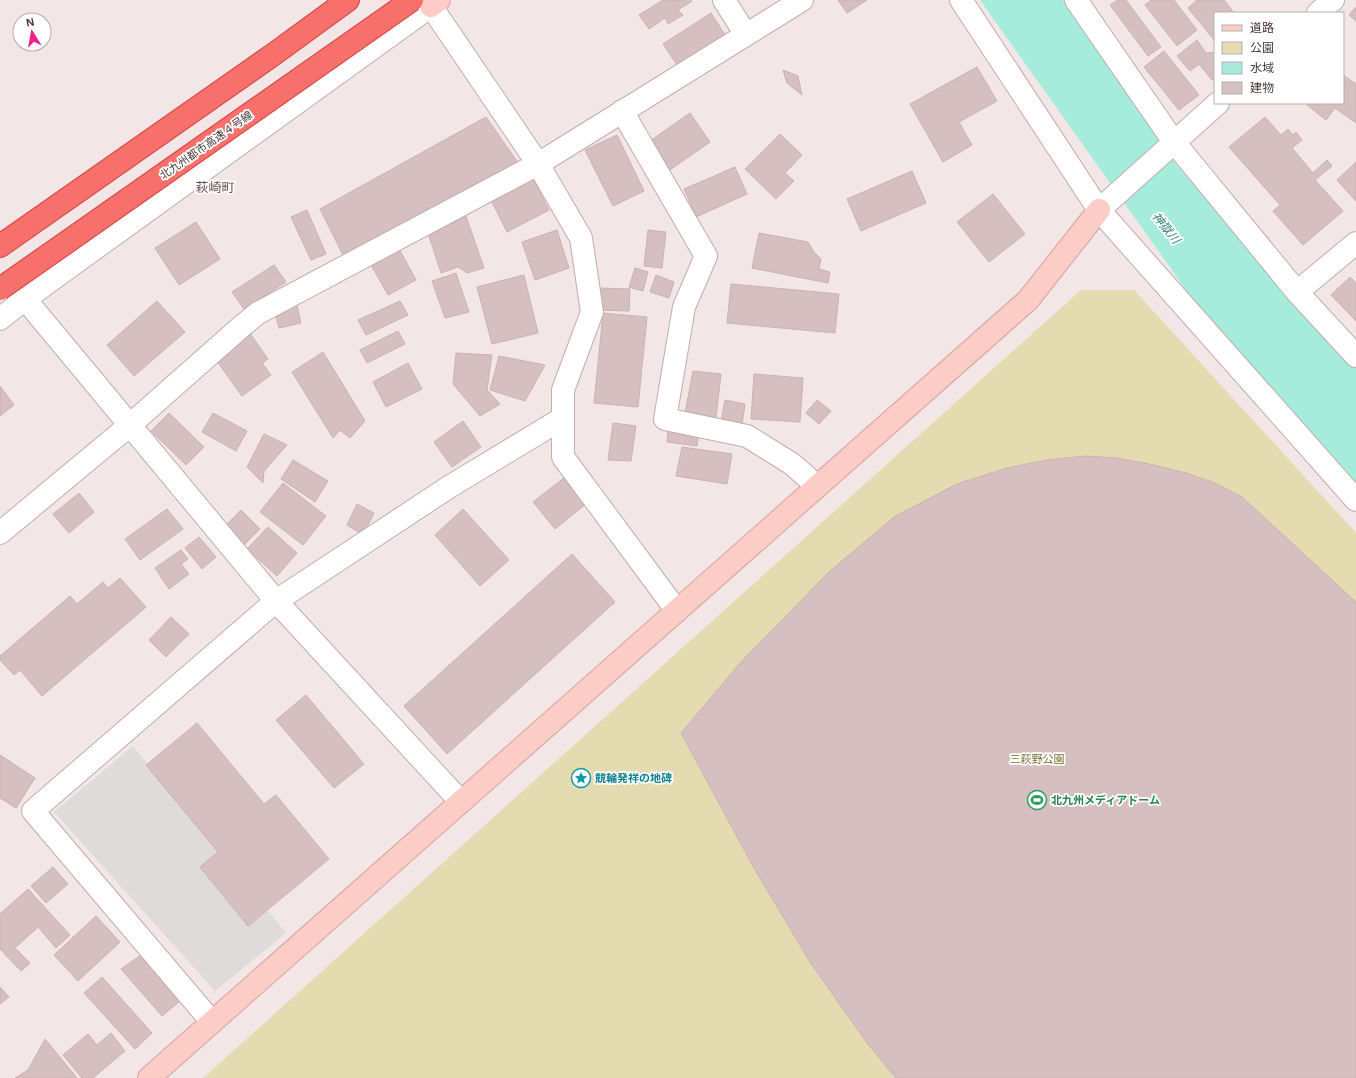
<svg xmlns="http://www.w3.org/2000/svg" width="1356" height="1078" font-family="Arial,'Noto Sans JP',sans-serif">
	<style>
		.green { fill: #e5dbb0 }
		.parking { fill: #e0dbdb }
		.water { fill: #a5ecdc }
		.building { fill: #d6bfc0; stroke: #ceb0b1 }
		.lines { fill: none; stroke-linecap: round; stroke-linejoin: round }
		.street-casing { stroke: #c0adac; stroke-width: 24 }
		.secondary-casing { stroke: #d6a29c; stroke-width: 24 }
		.highway-casing { stroke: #d63d3e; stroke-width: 24 }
		.street { stroke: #fff; stroke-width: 22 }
		.secondary { stroke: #fcccc6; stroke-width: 22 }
		.highway { stroke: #f7706c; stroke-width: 22 }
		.highway-bridge-casing { stroke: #d63d3e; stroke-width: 24; stroke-linecap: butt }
		.highway-bridge { stroke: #f7706c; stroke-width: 22 }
		.labels { text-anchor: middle; stroke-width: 3.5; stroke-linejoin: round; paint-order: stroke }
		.street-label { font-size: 11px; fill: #453636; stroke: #fff }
		.park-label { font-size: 11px; fill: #73722c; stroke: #fff }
		.culture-label { font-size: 11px; font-weight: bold; fill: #0d838f; stroke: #fff; text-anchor: start }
		.leisure-label { font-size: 11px; font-weight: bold; fill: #27864d; stroke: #fff; text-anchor: start }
		.water-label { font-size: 12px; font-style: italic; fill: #2b8471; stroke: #fff }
		.quarter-label { font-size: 13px; fill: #674d4f; stroke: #fff }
	</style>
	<rect width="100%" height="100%" fill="#f2e7e6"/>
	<path class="green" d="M1081 290H1134L1356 533V1078H203Z"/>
	<path class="parking" d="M133 746 286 933 215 991 54 812Z"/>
	<path class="water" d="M980 0H1063L1176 164 1356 368V483L1201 311Z"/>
	<path class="building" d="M663 0 692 1 678 10 683 15 668 24 665 18 649 29 639 15Z
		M838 0H867L847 13Z
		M1118 0H1126L1161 47 1148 56 1110 5Z
		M1151 0H1174L1197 30 1177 46 1145 5Z
		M1197 0H1224L1234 13H1215V41L1188 8Z
		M1356 7V21L1349 15Z
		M711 13 727 38 679 68 663 44Z
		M1197 40 1206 53 1213 52 1215 54V78L1212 80 1199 64 1190 71 1177 56Z
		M1164 51 1199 95 1179 110 1144 67Z
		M977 67 997 101 959 122 972 145 943 162 910 104Z
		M783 70 798 76 802 95 787 83Z
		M1343 75 1356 84V123L1335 108 1326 120 1307 105 1308 103H1343Z
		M690 113 710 142 667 172 647 143Z
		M486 117 521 167 346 261 320 209Z
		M1265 117 1281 135 1288 129 1293 135 1296 132 1302 140 1292 148 1313 173 1327 160 1332 166 1315 180 1343 211 1303 245 1273 211 1280 205 1229 147Z
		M780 134 802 155 785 173 794 181 776 199 745 169Z
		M617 135 644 191 613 206 585 150Z
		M1356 162V201L1337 180Z
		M735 167 747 194 696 217 684 189Z
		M912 171 926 203 861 231 847 199Z
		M531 174 549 210 507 232 489 196Z
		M993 194 1025 234 989 262 957 222Z
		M307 210 326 254 311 260 291 217Z
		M466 216 484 268 467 273 458 267 441 273 427 230Z
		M196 222 220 259 179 285 155 248Z
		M557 230 569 268 535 280 522 242Z
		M648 230 666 232 662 268 644 266Z
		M759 233 808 242 814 252 821 259 819 269 830 272 828 283 752 268Z
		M398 247 416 280 388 295 370 263Z
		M274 265 286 282 244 309 232 292Z
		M635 268 648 272 643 291 629 287Z
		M456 273 469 312 445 318 432 281Z
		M524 275 538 333 492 344 477 287Z
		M656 275 674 282 669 298 650 292Z
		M1350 277 1356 283V321L1331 295Z
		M731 284 839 294 835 333 727 323Z
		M598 288 630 289 629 311 597 310Z
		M157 301 185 332 134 376 107 345Z
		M400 301 408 315 366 335 358 320Z
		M297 305 301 323 279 328 274 310Z
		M603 313 647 317 638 407 594 403Z
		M398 331 405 344 367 363 360 350Z
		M249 332 268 359 262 363 271 375 242 396 214 357Z
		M323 352 365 421 350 438 340 430 333 438 292 372Z
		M456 353 492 355 487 390 500 404 480 416 453 384Z
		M499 356 545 365 525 401 490 390Z
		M408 363 422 389 386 407 373 382Z
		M693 371 721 374 716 418 685 413Z
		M754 374 803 378 800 422 751 419Z
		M0 386 14 405 0 416Z
		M725 400 745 404 742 425 721 422Z
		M817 400 831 411 819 424 806 413Z
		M169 413 204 447 186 465 151 431Z
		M213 413 247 431 236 451 202 432Z
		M463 421 481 447 452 467 434 442Z
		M613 423 636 426 631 461 608 460Z
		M668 428 699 432 697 446 667 442Z
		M264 434 287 445 264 471 263 483 247 467Z
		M682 447 732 454 727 484 676 476Z
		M1086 456 1117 458 1149 464 1186 473 1215 483 1242 497 1356 602V1078H896L867 1043 810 962 754 868 681 733 741 662 829 572 894 517 957 484 1007 468 1047 460Z
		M293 460 328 481 315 502 281 479Z
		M565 477 586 504 555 529 533 502Z
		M283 483 326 516 303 545 260 512Z
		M79 493 94 512 69 533 53 514Z
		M357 504 374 513 363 535 347 525Z
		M167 509 183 529 140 560 125 539Z
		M463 509 509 560 480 586 435 535Z
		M241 510 260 529 244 545 225 526Z
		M268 527 297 553 277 576 247 549Z
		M199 537 216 557 202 569 185 548Z
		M181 550 188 559 181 564 189 574 169 589 155 568Z
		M572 554 615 602 447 754 404 706Z
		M120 578 146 607 42 696 20 670 14 675 0 660V656L70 596 77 604 103 582 108 588Z
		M171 617 189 634 166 657 149 640Z
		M306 695 364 764 334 788 276 720Z
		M197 723 264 804 276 795 329 859 248 926 200 867 218 852 146 765Z
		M0 755 35 778 16 808 0 798Z
		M53 867 68 884 46 903 31 886Z
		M28 889 70 935 56 948 38 927 15 948 30 963 21 971 0 949V914Z
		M96 916 120 942 78 981 54 955Z
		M141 955 180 1001 162 1016 121 969Z
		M102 977 152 1033 135 1049 84 993Z
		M0 987 9 997 0 1004Z
		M111 1033 125 1051 93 1078H82L63 1055 88 1034 97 1045Z
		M45 1039 77 1078H15L28 1070Z"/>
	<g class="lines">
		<g class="street-casing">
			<path id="street" d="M724 0 746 35
				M961 0 1099 210 1356 500
				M1076 0 1174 142 1297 292 1356 356
				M1318 13 1333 0
				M622 111 706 256 684 307 665 419 747 436 792 464 817 486
				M1099 210 1218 103
				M15 290 25 299 276 601 461 802
				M1297 292 1356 243
				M0 319 25 299 431 6 538 164 581 238 592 312 563 390V457L677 611
				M0 533 130 425 242 326 258 313 538 164 802 0
				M212 1022 33 811 276 601 449 487 563 418"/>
		</g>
		<g class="secondary-casing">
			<path id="secondary" d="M431 6 439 0
				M149 1078 1028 300 1099 210"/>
		</g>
		<g class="highway-casing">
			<path id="highway" d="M0 246 274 54 348 0"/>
		</g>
		<use href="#street" class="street"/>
		<use href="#secondary" class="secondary"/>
		<use href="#highway" class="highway"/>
		<g class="highway-bridge-casing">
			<path id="highway-bridge" d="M0 289 412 0"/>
		</g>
		<use href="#highway-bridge" class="highway-bridge"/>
	</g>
	<defs>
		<g id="sight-ring" transform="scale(1)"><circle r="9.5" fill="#fff" stroke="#0f9aa8" stroke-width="1.5"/><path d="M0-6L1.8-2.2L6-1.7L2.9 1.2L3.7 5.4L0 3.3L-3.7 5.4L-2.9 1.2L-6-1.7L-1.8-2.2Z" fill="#0f9aa8"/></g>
		<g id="stadium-ring" transform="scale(1)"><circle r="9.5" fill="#fff" stroke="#2e9e5b" stroke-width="1.5"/><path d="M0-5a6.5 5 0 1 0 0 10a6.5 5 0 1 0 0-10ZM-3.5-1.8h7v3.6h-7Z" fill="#2e9e5b"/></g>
	</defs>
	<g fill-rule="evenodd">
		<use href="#sight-ring" x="581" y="778"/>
		<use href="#stadium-ring" x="1037" y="800"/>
	</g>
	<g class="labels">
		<g class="street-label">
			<text transform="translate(206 145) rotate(-35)" y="4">北九州都市高速４号線</text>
		</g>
		<g class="park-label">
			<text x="1037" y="763">三萩野公園</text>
		</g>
		<g class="culture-label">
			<text x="595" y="782">競輪発祥の地碑</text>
		</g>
		<g class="leisure-label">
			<text x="1051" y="804">北九州メディアドーム</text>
		</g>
		<g class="water-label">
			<text transform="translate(1166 228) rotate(51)" y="4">神獄川</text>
		</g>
		<g class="quarter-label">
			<text x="215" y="192">萩崎町</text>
		</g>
	</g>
	<rect x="1214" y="12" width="130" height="92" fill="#ffffff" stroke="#b5afaf"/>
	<rect x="1222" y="25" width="20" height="6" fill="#fcccc6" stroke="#b5afaf"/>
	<text x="1250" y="32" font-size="12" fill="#453636">道路</text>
	<rect x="1222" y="42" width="20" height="12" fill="#e5dbb0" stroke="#b5afaf"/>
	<text x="1250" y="52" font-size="12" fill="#453636">公園</text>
	<rect x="1222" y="62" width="20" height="12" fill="#a5ecdc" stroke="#b5afaf"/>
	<text x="1250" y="72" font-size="12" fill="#453636">水域</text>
	<rect x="1222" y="82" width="20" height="12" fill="#d6bfc0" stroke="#b5afaf"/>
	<text x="1250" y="92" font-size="12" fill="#453636">建物</text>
	<g transform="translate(32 32) rotate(349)"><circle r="19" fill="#ffffff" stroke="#b5afaf"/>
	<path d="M0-3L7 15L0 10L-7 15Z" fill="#f02086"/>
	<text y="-6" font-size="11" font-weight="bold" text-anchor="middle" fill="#453636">N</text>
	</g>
</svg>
